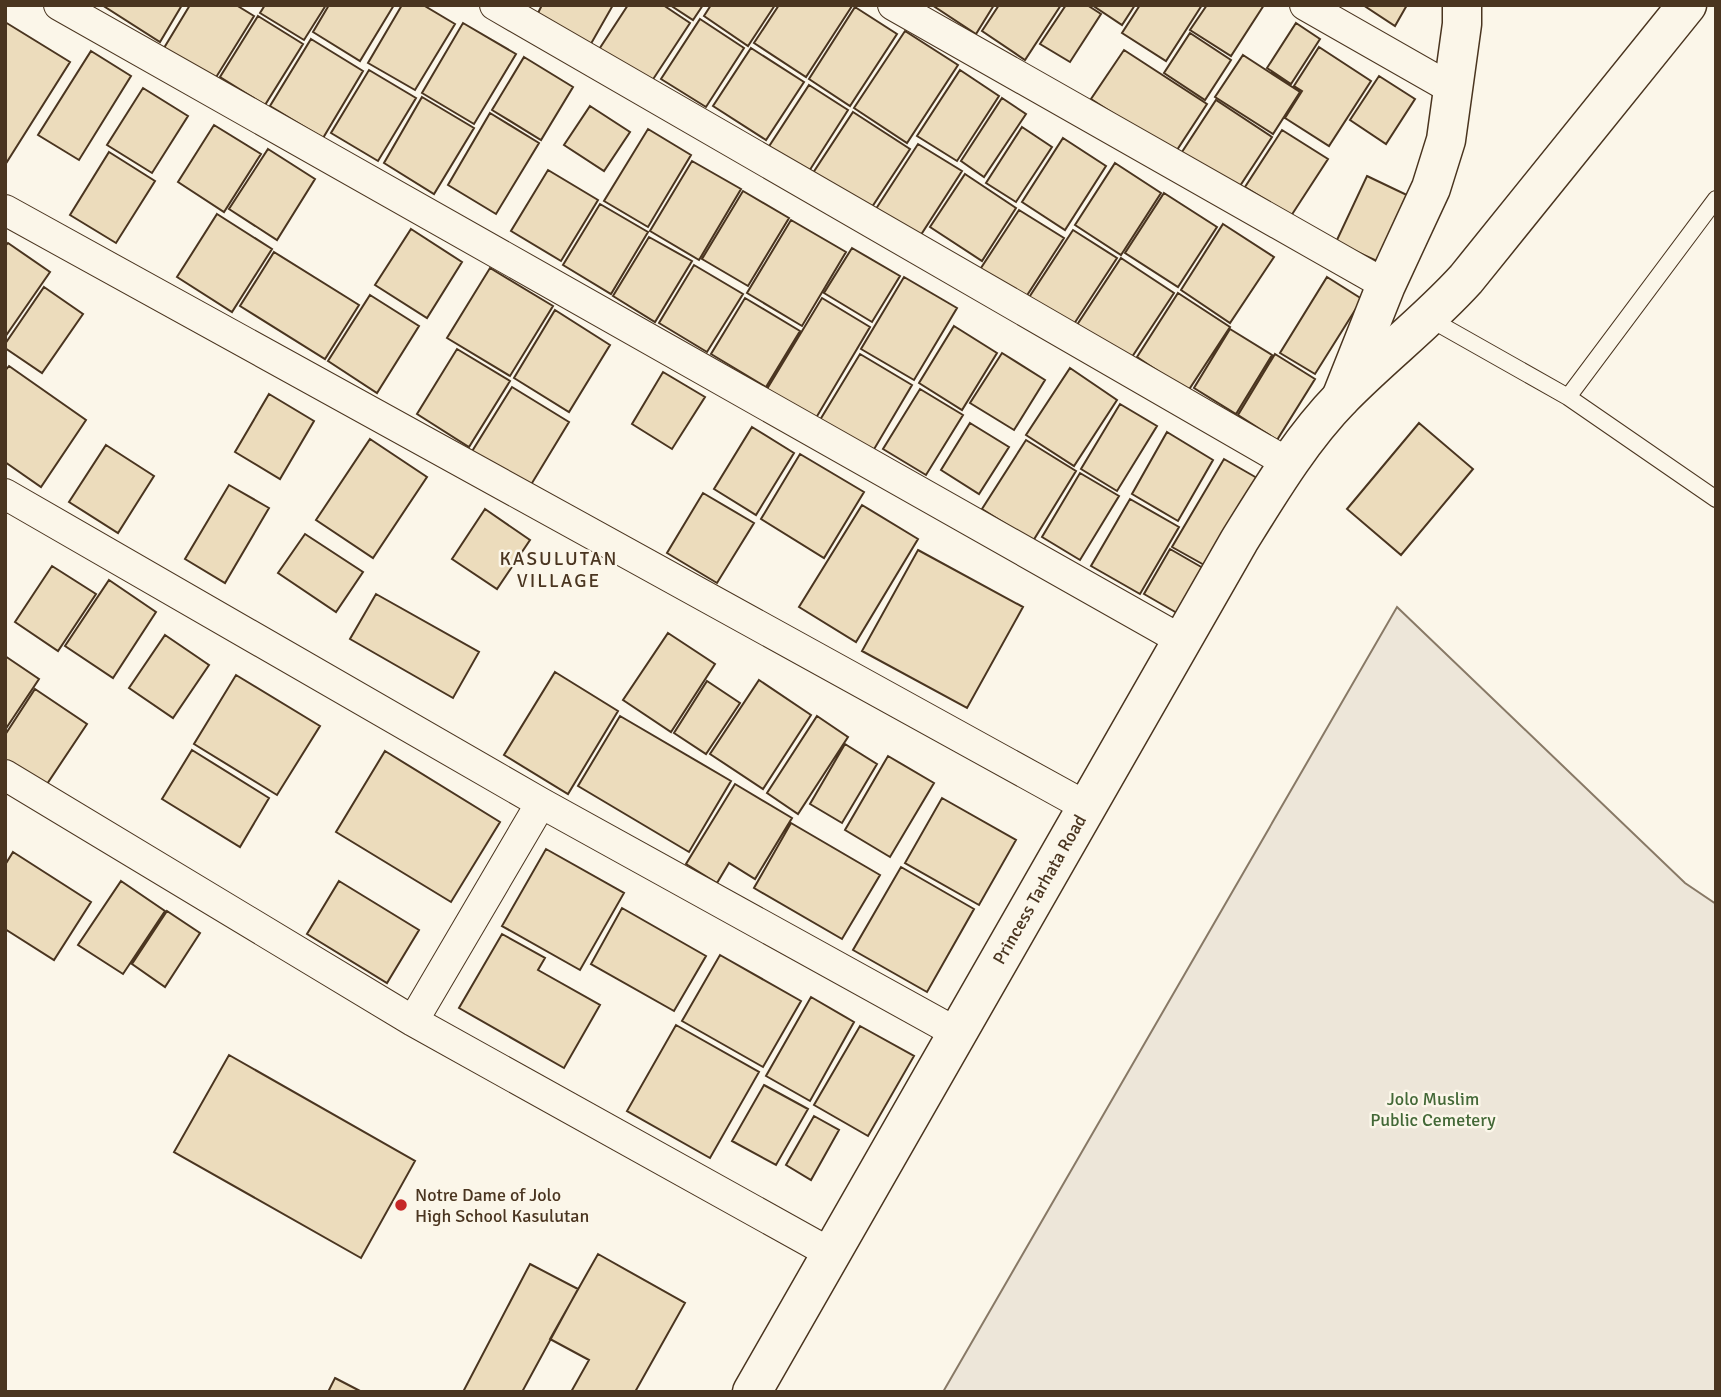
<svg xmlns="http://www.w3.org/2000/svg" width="1721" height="1397" font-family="Signika,sans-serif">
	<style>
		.green { fill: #ede6d9; stroke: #887966; stroke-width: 2 }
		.building { fill: #ecdcbc; stroke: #4a3520; stroke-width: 2 }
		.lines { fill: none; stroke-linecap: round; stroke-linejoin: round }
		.service-casing { stroke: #4a3520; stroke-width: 18 }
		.minor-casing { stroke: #4a3520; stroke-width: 32 }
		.tertiary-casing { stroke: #4a3520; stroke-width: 41 }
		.primary-casing { stroke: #4a3520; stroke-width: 41 }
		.service { stroke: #fbf6e9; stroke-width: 16 }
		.minor { stroke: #fbf6e9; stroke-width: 30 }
		.tertiary { stroke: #fbf6e9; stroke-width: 38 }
		.primary { stroke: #fbf6e9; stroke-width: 38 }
		.poi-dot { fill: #c62828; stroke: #fbf6e9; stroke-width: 2.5 }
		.labels { text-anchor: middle; stroke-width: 5; stroke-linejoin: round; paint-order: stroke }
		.street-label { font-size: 18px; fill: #4a3520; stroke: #fbf6e9 }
		.park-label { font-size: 18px; fill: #436837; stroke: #fbf6e9 }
		.poi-label { font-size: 18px; fill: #4a3520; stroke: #fbf6e9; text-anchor: start }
		.neighbourhood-label { font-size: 19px; letter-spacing: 2px; fill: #4a3520; stroke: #fbf6e9 }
	</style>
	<rect width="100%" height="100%" fill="#fbf6e9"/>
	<path class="green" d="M1397 607 1685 883 1716 904V1392H943Z"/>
	<path class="building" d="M102 5H182L160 42Z
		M190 5H236L254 16 215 79 164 48Z
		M265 5H326L304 40 260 13Z
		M329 5H394L360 61 313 32Z
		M402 5H423L455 24 415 90 368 63Z
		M542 5H613L588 49 535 19Z
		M628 5H663L690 23 648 87 596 54Z
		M670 5H703L693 20Z
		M711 5H775L748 46 704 16Z
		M779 5 852 6 806 77 754 43Z
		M932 5H994L976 34Z
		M999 5H1061L1025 60 982 31Z
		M1066 5H1087L1101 14 1070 62 1040 44Z
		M1092 5H1135L1122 25Z
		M1140 5H1202L1166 61 1122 33Z
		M1207 5H1264L1231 56 1190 30Z
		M1363 5H1407L1395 26Z
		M855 7 897 34 850 106 809 79Z
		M258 16 303 44 265 105 220 77Z
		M700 19 744 48 706 107 661 79Z
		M5 22 70 62 5 165Z
		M463 23 516 54 474 124 422 93Z
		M1296 23 1320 39 1291 84 1267 68Z
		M905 31 958 65 907 143 854 108Z
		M1190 33 1231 60 1205 100 1164 73Z
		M311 39 363 71 323 138 270 106Z
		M1319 47 1371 81 1329 146 1285 118 1302 91 1294 86Z
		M751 48 804 82 766 140 713 106Z
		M1124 50 1207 104 1175 153 1091 99Z
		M91 51 131 76 79 160 38 135Z
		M1243 55 1300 92 1273 134 1215 97Z
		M524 57 573 87 541 140 492 110Z
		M369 70 416 98 378 161 331 133Z
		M960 70 999 96 957 161 917 136Z
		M1379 76 1415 99 1386 144 1350 120Z
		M809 85 848 110 806 176 766 151Z
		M143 88 188 116 152 173 107 145Z
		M422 97 474 128 434 194 384 163Z
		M1002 98 1026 114 984 177 961 161Z
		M1216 100 1272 137 1236 192 1180 155Z
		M590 106 630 132 604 171 564 145Z
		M853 112 910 149 868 213 811 176Z
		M490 113 539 143 496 214 448 185Z
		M214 125 261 154 224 212 178 182Z
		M1022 127 1052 147 1016 202 986 183Z
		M648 129 691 155 648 227 604 201Z
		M1282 130 1328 159 1291 216 1245 187Z
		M1063 138 1106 166 1065 230 1022 202Z
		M918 144 962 171 915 244 872 215Z
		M268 149 315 179 277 240 229 209Z
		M109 152 155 181 116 243 70 215Z
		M692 161 741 189 699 260 650 231Z
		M1115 163 1161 193 1121 255 1075 225Z
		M548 170 598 200 561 261 511 231Z
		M965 174 1016 208 982 261 930 227Z
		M1367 176 1409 196 1379 262 1336 242Z
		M743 191 789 218 748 286 702 259Z
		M1164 193 1217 227 1178 287 1125 253Z
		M600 204 648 232 611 294 563 265Z
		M1019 210 1064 238 1024 300 979 271Z
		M217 214 272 249 232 312 177 277Z
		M791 220 846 252 802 326 747 293Z
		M1223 224 1274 257 1230 323 1181 290Z
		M411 229 462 262 427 318 375 285Z
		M1073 230 1117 258 1072 327 1028 299Z
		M649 237 692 261 655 322 613 296Z
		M8 243 50 272 5 337V246Z
		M852 248 900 276 872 322 824 293Z
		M274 252 359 305 325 359 240 306Z
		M1121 258 1174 293 1126 366 1073 331Z
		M694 265 743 294 707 352 659 323Z
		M490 268 553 306 510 376 447 338Z
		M904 277 957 308 914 380 861 349Z
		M1327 277 1362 299 1315 374 1280 353Z
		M44 287 83 314 42 373 5 348V344Z
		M1178 293 1230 327 1188 391 1137 357Z
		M370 295 419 326 377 393 328 361Z
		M745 298 800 331 766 387 711 354Z
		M822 298 870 327 816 418 767 389Z
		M555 310 610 345 569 412 514 378Z
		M954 326 997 353 962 410 919 383Z
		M1230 329 1272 355 1236 414 1194 388Z
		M457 349 510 381 469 447 417 414Z
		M1002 353 1045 380 1014 430 970 403Z
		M860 354 912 385 873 451 820 420Z
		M1275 354 1315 379 1277 440 1238 415Z
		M9 366 86 420 41 487 5 462V371Z
		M1070 368 1117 400 1074 466 1026 435Z
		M663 372 705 397 672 449 632 424Z
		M512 387 569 422 529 488 471 453Z
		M920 389 963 415 926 475 883 449Z
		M269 394 314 421 280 479 235 452Z
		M1120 404 1157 426 1117 491 1081 469Z
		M970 423 1009 447 979 494 941 470Z
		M1419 423 1473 469 1401 555 1347 509Z
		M752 427 794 453 756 515 714 489Z
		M1167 432 1213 460 1178 521 1132 494Z
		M370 439 427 477 373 558 316 520Z
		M1026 440 1076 471 1033 541 982 509Z
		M106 445 154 476 118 533 69 502Z
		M800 454 864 492 824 558 761 519Z
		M1224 459 1257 478 1206 566 1172 547Z
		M1080 473 1119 496 1080 560 1042 537Z
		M229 485 269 508 225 583 185 559Z
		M703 493 754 523 717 583 667 553Z
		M1130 499 1179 527 1140 594 1091 566Z
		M862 505 918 539 856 642 799 607Z
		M485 509 530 540 497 589 452 559Z
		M305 534 363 572 336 612 278 573Z
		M1170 549 1203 568 1177 613 1144 594Z
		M918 550 1023 607 967 708 862 651Z
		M52 566 96 594 58 651 15 622Z
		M109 580 156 612 113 678 65 646Z
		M376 594 479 652 453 698 350 639Z
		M668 633 715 664 671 732 623 700Z
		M165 635 209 665 173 718 129 688Z
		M5 656 39 679 5 730Z
		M555 672 618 711 568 794 504 755Z
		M236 675 320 726 277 795 194 744Z
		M759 680 811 715 763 789 710 754Z
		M707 681 740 703 706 754 674 733Z
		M35 689 87 724 45 787 5 761V735Z
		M620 716 731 781 689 852 578 786Z
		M817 716 848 737 798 814 767 793Z
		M845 744 877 764 842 823 810 804Z
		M192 750 269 798 240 847 162 799Z
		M385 751 500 822 451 902 336 832Z
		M888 756 934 783 890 857 845 830Z
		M735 784 792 818 755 879 729 863 717 883 686 864Z
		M942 798 1016 840 979 905 905 863Z
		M791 823 880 875 842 939 754 888Z
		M546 849 624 893 580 970 502 926Z
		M13 852 91 902 54 960 5 929V865Z
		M901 867 974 909 927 992 853 950Z
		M121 881 165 911 123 974 78 945Z
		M339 881 419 930 387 983 307 934Z
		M622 908 706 956 674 1011 591 964Z
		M167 911 200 933 165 987 132 964Z
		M502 934 545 958 538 970 600 1005 564 1068 459 1008Z
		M720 955 801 1001 763 1067 682 1021Z
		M811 997 854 1022 810 1101 766 1076Z
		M676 1025 759 1072 710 1158 627 1111Z
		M860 1026 914 1056 868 1136 814 1105Z
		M229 1055 415 1161 361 1258 174 1152Z
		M764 1085 808 1109 776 1165 732 1141Z
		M814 1116 839 1130 811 1180 786 1165Z
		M598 1254 685 1303 635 1392H571L589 1360 550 1339Z
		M530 1264 578 1289 522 1392H463Z
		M335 1378 362 1392H328Z"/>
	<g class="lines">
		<g class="service-casing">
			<path id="service" d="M1430 319 1568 397 1716 499
				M1568 397 1716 199"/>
		</g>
		<g class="minor-casing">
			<path id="minor" d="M59 5 1183 641
				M495 5 1288 463
				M893 5 1386 285
				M1305 5 1454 90
				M5 210 1087 807
				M5 494 541 803 957 1033
				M5 775 413 1021 830 1253
				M413 1021 541 803"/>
		</g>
		<g class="tertiary-casing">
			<path id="tertiary" d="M1341 398 1386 285 1431 188 1446 140 1462 24V5"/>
		</g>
		<g class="primary-casing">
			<g id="primary">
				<path id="s1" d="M752 1392 1239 541C1270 491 1301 439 1342 397 1382 356 1427 322 1466 279L1687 5"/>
			</g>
		</g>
		<use href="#service" class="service"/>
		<use href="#minor" class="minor"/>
		<use href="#tertiary" class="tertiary"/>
		<use href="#primary" class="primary"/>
	</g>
	<circle class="poi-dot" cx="401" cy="1205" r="7"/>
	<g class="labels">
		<g class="street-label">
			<text dy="6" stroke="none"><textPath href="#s1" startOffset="579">Princess Tarhata Road</textPath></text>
		</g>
		<g class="park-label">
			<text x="1433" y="1105">Jolo Muslim<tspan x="1433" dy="21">Public Cemetery</tspan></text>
		</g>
		<g class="poi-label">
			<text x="415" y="1201">Notre Dame of Jolo<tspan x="415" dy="21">High School Kasulutan</tspan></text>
		</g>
		<g class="neighbourhood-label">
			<text x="559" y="565">KASULUTAN<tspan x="559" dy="22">VILLAGE</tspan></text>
		</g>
	</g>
	<rect width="1721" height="1397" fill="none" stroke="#4a3520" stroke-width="14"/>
</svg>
